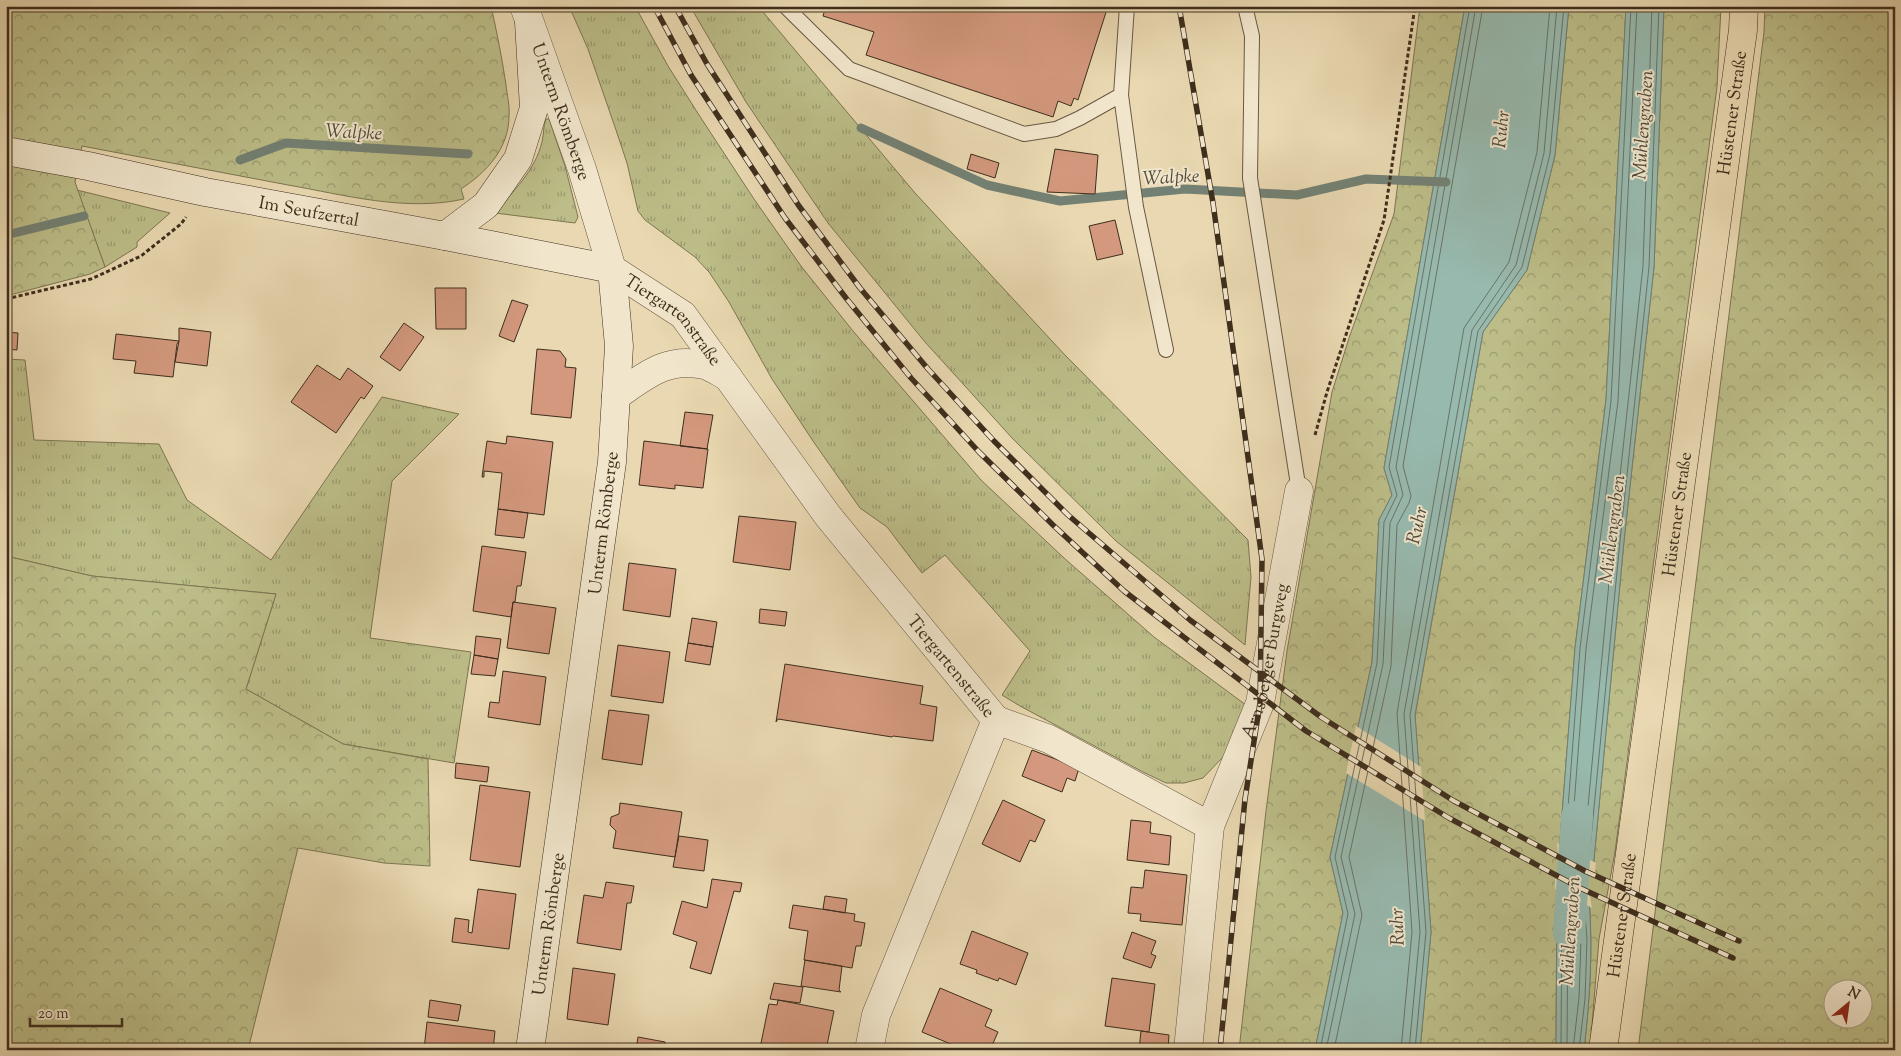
<svg xmlns="http://www.w3.org/2000/svg" width="1901" height="1056" font-family="'Sorts Mill Goudy',serif">
	<style>
		.grass { fill: url(#grass-tufts); stroke: #7d7652 }
		.forest { fill: url(#forest-crowns); stroke: #7d7652; fill-rule: evenodd }
		.water { fill: #97b9ae; stroke: #738174 }
		.pier { fill: #e9d8b1 }
		.lines { fill: none; stroke-linecap: round; stroke-linejoin: round }
		.shore { stroke: #6a7466; stroke-width: 1 }
		.stream { stroke: #738174; stroke-width: 9 }
		.canal { stroke: #97b9ae; stroke-width: 32 }
		.building { fill: #d3987d; stroke: #3e2e1d }
		.service-casing { stroke: #695842; stroke-width: 16 }
		.minor-casing { stroke: #695842; stroke-width: 29 }
		.secondary-casing { stroke: #3e2e1d; stroke-width: 29 }
		.primary-casing { stroke: #3e2e1d; stroke-width: 29 }
		.path { stroke: #3e2e1d; stroke-width: 3; stroke-dasharray: 4 2.5; stroke-linecap: butt }
		.service { stroke: #f1e6cc; stroke-width: 14 }
		.minor { stroke: #f1e6cc; stroke-width: 28 }
		.secondary { stroke: #f1e6cc; stroke-width: 28 }
		.primary { stroke: #e9d8b1; stroke-width: 28 }
		.rail-casing { stroke: #3e2e1d; stroke-width: 5.5 }
		.rail { stroke: #f1e6cc; stroke-width: 4; stroke-dasharray: 11; stroke-linecap: butt }
		.labels { text-anchor: middle; stroke-width: 4; stroke-linejoin: round; paint-order: stroke }
		.street-label { font-size: 18px; fill: #3e2e1d; stroke: #f1e6cc }
		.water-label { font-size: 19px; font-style: italic; fill: #504a3a; stroke: #f1e6cc }
	</style>
	<defs>
		<pattern id="grass-tufts" width="24" height="20" patternUnits="userSpaceOnUse" patternTransform="scale(1.25)"><rect width="24" height="20" fill="#bcbd88"/><path d="M3 7l-1-3M5 7V3M7 7l1-3M15 17l-1-3M17 17v-4M19 17l1-3" fill="none" stroke="#9a9a6f"/></pattern>
		<pattern id="forest-crowns" width="20" height="18" patternUnits="userSpaceOnUse" patternTransform="scale(1.25)"><rect width="20" height="18" fill="#bcbd88"/><path d="M2 6a3 3 0 1 1 6 0M12 15a3 3 0 1 1 6 0" fill="none" stroke="#9a9a6f"/></pattern>
	</defs>
	<rect width="100%" height="100%" fill="#e9d8b1"/>
	<filter id="stains"><feTurbulence type="fractalNoise" baseFrequency=".004" numOctaves="4"/><feColorMatrix values="0 0 0 0 .2 0 0 0 0 .09 0 0 0 0 .02 0 0 0 .5 -.17"/></filter>
	<radialGradient id="worn" r=".72"><stop offset=".6" stop-color="#630" stop-opacity="0"/><stop offset="1" stop-color="#630" stop-opacity=".3"/></radialGradient>
	<path class="grass" d="M569 6H635L668 66 699 115 754 199 801 266 853 331 981 480 1064 558 1154 637 1246 705 1237 734 1223 757 1203 778 1184 783H1166L1143 772 1020 706 1002 695 1030 651 945 555 922 573 887 527 860 508 815 444 772 379 729 302 709 272 695 257 645 220 638 211 627 163 616 130 588 49Z
		M690 6H758L915 193 1064 354 1248 540 1251 577 1245 645 1116 541 1013 439 925 342 828 223 746 102Z
		M546 119H549L565 166 578 217 575 223 495 213C513 191 535 171 542 142 544 134 543 126 546 119Z
		M77 190 170 213 137 242V247L105 267Z
		M6 359 25 360 34 440 159 444 187 500 271 560 382 397 459 414 392 481 370 638 471 652 454 763 343 744 246 689 276 594 92 576 6 556Z"/>
	<path class="forest" d="M6 6H491C497 33 502 58 506 85 507 95 510 106 509 116 509 148 487 172 461 189L464 199C406 212 345 195 288 185 219 172 151 159 82 146L75 182 105 267 90 274 6 296Z
		M1420 6H1465L1384 468 1392 495 1379 520 1372 662 1330 857 1343 913 1315 1050H1239L1266 811 1287 651 1332 392 1350 335 1394 214Z
		M1569 6H1626L1606 400 1575 648 1559 853 1593 870 1624 541 1654 267 1664 6H1721L1717 87 1615 852 1599 939 1590 1050H1584C1590 999 1593 949 1589 898L1557 881 1556 1050H1420L1431 932 1415 716 1483 332 1527 270 1555 155Z
		M1765 6H1895V1050H1638L1764 32ZM1864 988V1018H1834V988Z
		M6 556 92 576 276 594 246 689 343 744 428 759 430 866 384 863 298 848 248 1050H6Z"/>
	<path class="water" d="M1465 6H1569L1555 155 1527 270 1483 332 1415 715 1431 932 1420 1050H1315L1343 913 1330 857 1372 662 1379 520 1392 495 1384 468Z
		M1626 6H1664L1654 267 1624 541 1593 870 1559 853 1575 648 1606 400Z
		M1557 881 1589 898C1593 949 1590 999 1584 1050H1556Z"/>
	<path class="pier" d="M1356 726 1421 767 1425 821 1346 773Z
		M1557 843 1596 863 1595 872H1592L1558 855Z
		M1555 879H1558L1590 896 1592 908 1555 889Z"/>
	<g class="lines">
		<path class="shore" d="M1631 6 1611 401 1580 648 1565 848 1566 851 1587 861 1589 859 1620 541 1649 267 1659 6
			M1637 6 1618 401 1586 649 1571 845 1581 851 1584 849 1613 540 1643 266 1652 6
			M1320 1050 1348 914 1335 857 1377 663 1384 522 1397 495 1389 467 1470 6
			M1326 1050 1355 914 1341 857 1383 664 1390 523 1403 495 1396 467 1476 6
			M1334 1050 1362 915 1349 857 1391 666 1397 525 1409 503 1411 496 1403 466 1483 6
			M1401 1050 1412 932 1397 713 1464 328 1509 262 1537 152 1550 6
			M1409 1050 1420 932 1404 714 1472 330 1516 265 1544 153 1557 6
			M1415 1050 1426 932 1410 715 1478 331 1522 267 1550 154 1564 6
			M1561 1050 1562 893 1565 891 1584 902 1587 939 1585 999 1579 1050
			M1567 1050 1568 904 1571 901 1578 906 1581 939 1579 998 1573 1050"/>
		<path class="stream" d="M861 128 987 185 1060 201 1185 189 1297 195 1366 179 1446 182
			M240 160 286 143 468 154
			M6 235 84 216"/>
		<path class="canal" d="M1569 933 1577 817"/>
	</g>
	<path class="building" d="M826 6H1108L1078 100 1074 98 1071 106 1058 101 1053 117 866 55 874 32 823 16Z
		M1055 149 1098 155 1095 194 1047 192Z
		M971 154 999 163 995 178 967 169Z
		M1115 220 1123 254 1097 260 1089 226Z
		M435 288H466V329H436Z
		M512 300 528 305 514 342 499 336Z
		M404 323 424 337 400 371 380 357Z
		M179 328 211 332 207 366 175 362 179 341Z
		M6 332 18 333 17 350 6 349Z
		M116 334 179 341 177 344 173 377 134 373 136 361 113 359Z
		M537 349 560 351 566 359 565 367 576 368 571 418 531 414Z
		M317 365 340 380 348 368 373 386 364 399 361 397 336 433 291 402Z
		M685 412 713 415 707 449 680 446Z
		M507 436 553 442 544 515 498 509 502 473 484 471V477H482L487 441 506 444Z
		M644 441 708 449 703 488 675 485V489L639 485Z
		M498 509 528 513 524 538 495 535Z
		M739 516 796 522 790 570 733 562Z
		M482 546 526 552 521 586H517L515 602H513L511 617 473 611Z
		M629 563 676 569 670 617 623 610Z
		M513 602 556 608 549 654 507 648Z
		M760 609 787 612 785 626 759 623Z
		M692 618 717 622 713 647 688 643Z
		M476 636 501 639 498 659 474 655Z
		M688 643 713 647 710 665 685 661Z
		M618 645 670 652 663 703 611 696Z
		M474 655 498 659 495 676 471 674Z
		M785 664 923 686 920 704 937 707 933 741 893 736 892 737 778 719 776 722Z
		M503 671 546 677 540 725 488 717 490 702 499 703Z
		M609 710 649 715 642 765 602 759Z
		M1032 750 1079 768 1075 781 1067 778 1062 792 1022 776Z
		M456 763 489 767 487 782 455 778Z
		M480 785 530 792 520 867 470 860Z
		M1003 800 1045 820 1035 842 1030 840 1020 862 982 844Z
		M620 803 682 812 675 857 613 848 616 831 610 825 611 817 619 814Z
		M1131 820 1151 822 1150 833 1171 836 1169 865 1127 860Z
		M679 836 708 840 704 871 673 867Z
		M1145 870 1187 875 1182 925 1140 921 1141 914 1128 913 1131 887 1143 888Z
		M712 879 742 883 740 892 734 891 711 974 690 968 697 942 673 934 682 901 707 908Z
		M606 882 634 886 631 903H627L621 950 577 943 584 895 603 898Z
		M478 889 516 894 509 949 452 942 455 918 469 920 468 932 472 933Z
		M825 896 847 899 845 913 823 909Z
		M793 905 855 914 854 921 865 923 861 946H856L852 968 804 960 808 931 789 928Z
		M972 931 1028 953 1016 985 999 978 998 981 976 973 977 970 960 964Z
		M1132 932 1156 941 1151 954 1156 956 1151 968 1123 958Z
		M805 960 842 966 839 990 841 992 801 986Z
		M573 968 615 974 608 1025 567 1019Z
		M1112 978 1155 984 1149 1032 1105 1026Z
		M774 983 803 987 800 1003 770 999Z
		M940 988 992 1010 985 1026 998 1032 990 1050H965L922 1032Z
		M430 1000 461 1005 458 1021 428 1017Z
		M778 1000 834 1011 826 1050H768L760 1048 769 1004 777 1005Z
		M427 1022 495 1031 493 1050H424Z
		M1141 1031 1169 1035 1168 1050H1139Z
		M638 1037 665 1042 664 1050H636Z"/>
	<g class="lines">
		<g class="service-casing">
			<path id="service" d="M785 6 849 69 1024 134 1056 129 1080 118 1121 95
				M1127 6 1121 95 1136 207 1166 350
				M1245 6 1252 36 1250 178 1299 491"/>
		</g>
		<g class="minor-casing">
			<g id="minor">
				<path id="s1" d="M524 6 582 169 612 269 683 315 828 516 996 720 876 1015 869 1050"/>
				<path d="M616 396C644 377 667 356 704 365 712 367 720 373 728 377"/>
				<path d="M996 720 1049 739 1210 826"/>
				<path id="s2" d="M1188 1050 1210 826 1260 703 1299 491"/>
			</g>
		</g>
		<g class="secondary-casing">
			<g id="secondary">
				<path id="s3" d="M6 151 88 166 205 192 445 236 612 269 619 346 612 462 530 1050"/>
				<path d="M445 236 486 205 518 159 534 108 529 22"/>
			</g>
		</g>
		<g class="primary-casing">
			<g id="primary">
				<path id="s4" d="M1603 1050 1743 30 1744 6"/>
			</g>
		</g>
		<path class="path" d="M6 299 91 279 141 256 181 224 186 217
			M1315 435 1327 392 1384 220 1415 6"/>
		<use href="#service" class="service"/>
		<use href="#minor" class="minor"/>
		<use href="#secondary" class="secondary"/>
		<use href="#primary" class="primary"/>
		<g class="rail-casing">
			<path id="rail" d="M654 6 691 75 785 218 846 298 911 378 979 452 1053 525 1124 591 1306 731 1449 818 1580 888 1733 958
				M675 6 707 64 799 206 860 288 928 369 994 441 1068 515 1190 620 1321 717 1454 801 1585 871 1739 941
				M1179 6 1213 203 1262 559 1260 703 1245 799 1220 1050"/>
		</g>
		<use href="#rail" class="rail"/>
	</g>
	<g class="labels">
		<g class="street-label">
			<text dy="6" stroke="none"><textPath href="#s1" startOffset="112">Unterm Römberge</textPath></text>
			<text dy="6" stroke="none"><textPath href="#s4" startOffset="946">Hüstener Straße</textPath></text>
			<text dy="6" stroke="none"><textPath href="#s3" startOffset="309">Im Seufzertal</textPath></text>
			<text dy="6" stroke="none"><textPath href="#s1" startOffset="358">Tiergartenstraße</textPath></text>
			<text dy="6" stroke="none"><textPath href="#s4" startOffset="541">Hüstener Straße</textPath></text>
			<text transform="translate(603 523) rotate(-83)" y="6">Unterm Römberge</text>
			<text dy="6" stroke="none"><textPath href="#s2" startOffset="400">Arnsberger Burgweg</textPath></text>
			<text dy="6" stroke="none"><textPath href="#s1" startOffset="804">Tiergartenstraße</textPath></text>
			<text dy="6" stroke="none"><textPath href="#s4" startOffset="136">Hüstener Straße</textPath></text>
			<text transform="translate(548 924) rotate(-82)" y="6">Unterm Römberge</text>
		</g>
		<g class="water-label">
			<text transform="translate(1642 125) rotate(-86)" y="7">Mühlengraben</text>
			<text transform="translate(1500 129) rotate(-84)" y="7">Ruhr</text>
			<text transform="translate(354 131) rotate(3)" y="7">Walpke</text>
			<text transform="translate(1171 176) rotate(-3)" y="7">Walpke</text>
			<text transform="translate(1416 525) rotate(-77)" y="7">Ruhr</text>
			<text transform="translate(1611 529) rotate(-83)" y="7">Mühlengraben</text>
			<text transform="translate(1396 927) rotate(-92)" y="7">Ruhr</text>
			<text transform="translate(1569 931) rotate(-86)" y="7">Mühlengraben</text>
		</g>
	</g>
	<rect width="1901" height="1056" fill="none" stroke="#e9d8b1" stroke-width="25"/>
	<rect x="8" y="8" width="1886" height="1041" fill="none" stroke="#3e2e1d" stroke-width="2.5"/>
	<rect x="12" y="12" width="1876" height="1031" fill="none" stroke="#3e2e1d"/>
	<g transform="translate(1848 1004) rotate(29)"><circle r="24" fill="#f1e6cc" stroke="#a99c86"/>
	<path d="M0-4L9 19L0 12L-9 19Z" fill="#8f2418"/>
	<text y="-8" font-size="14" font-weight="bold" text-anchor="middle" fill="#3e2e1d">N</text>
	</g>
	<path d="M30 1018v8h92v-8" fill="none" stroke="#3e2e1d" stroke-width="2.5"/>
	<text x="38" y="1018" font-size="15" fill="#3e2e1d" stroke="#f1e6cc" stroke-width="4" paint-order="stroke">20 m</text>
	<rect width="100%" height="100%" filter="url(#stains)"/>
	<rect width="100%" height="100%" fill="url(#worn)"/>
</svg>
